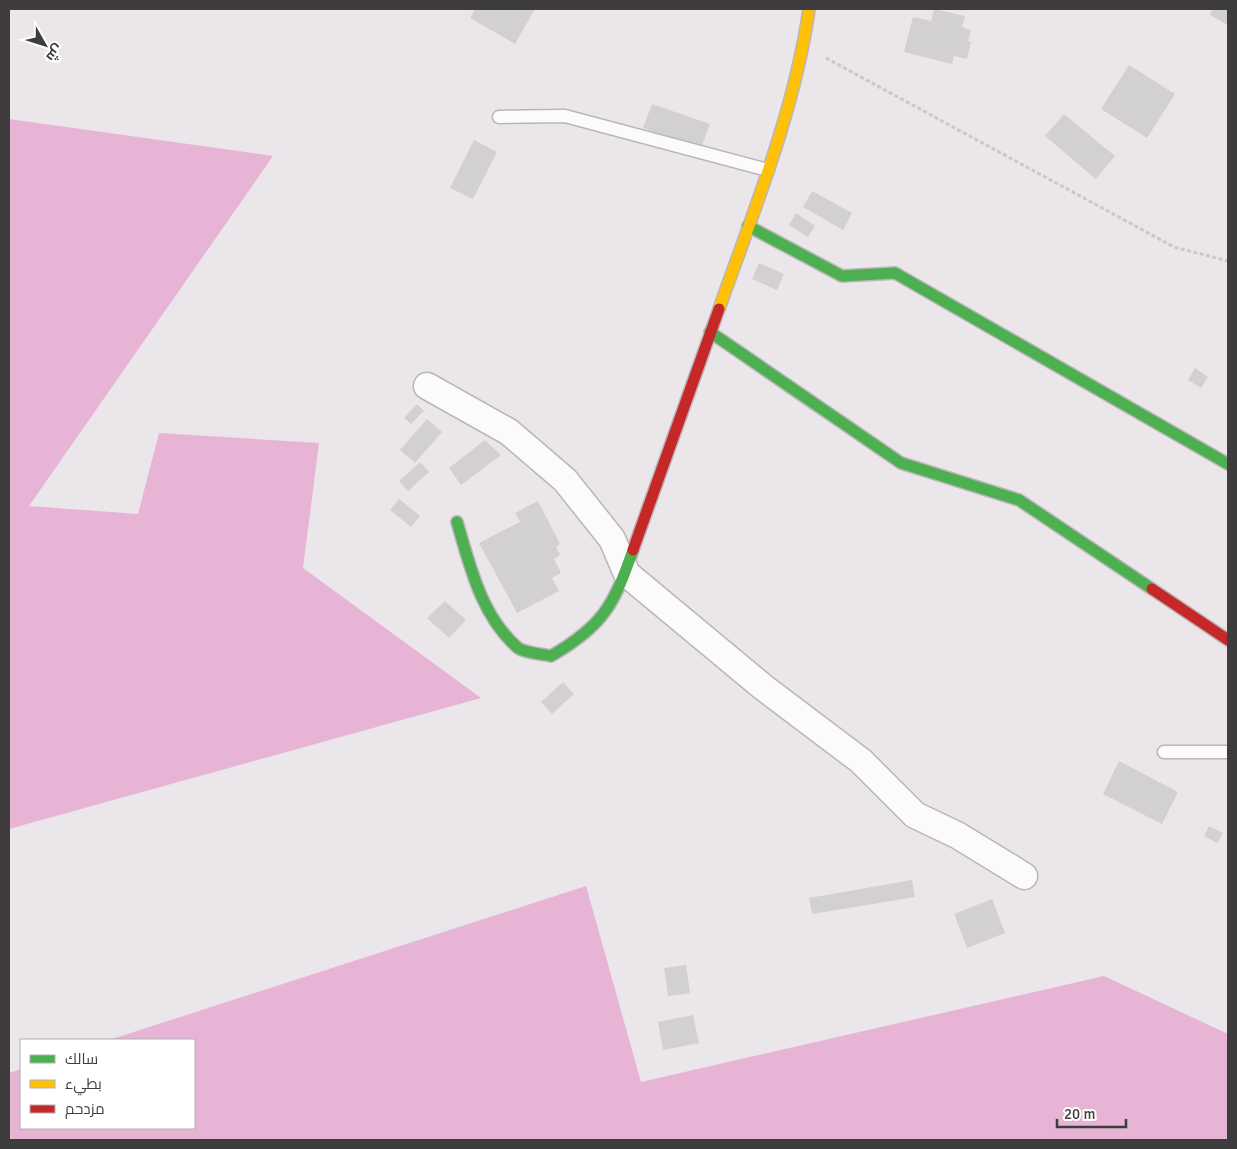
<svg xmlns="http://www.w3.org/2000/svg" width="1237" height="1149" font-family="Signika,Cairo,sans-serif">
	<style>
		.forest { fill: #e7b4d5 }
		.building { fill: #d2d0d0 }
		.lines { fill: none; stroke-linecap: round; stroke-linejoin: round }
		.lane-casing { stroke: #bab6b8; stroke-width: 15 }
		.street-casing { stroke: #bab6b8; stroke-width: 29 }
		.fast-casing { stroke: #bab6b8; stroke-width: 14 }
		.slow-casing { stroke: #bab6b8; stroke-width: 14 }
		.jam-casing { stroke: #bab6b8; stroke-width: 14 }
		.path { stroke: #cac8c9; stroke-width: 3; stroke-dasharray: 4 2.5; stroke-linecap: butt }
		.lane { stroke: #fcfbfc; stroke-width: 12 }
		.street { stroke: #fcfbfc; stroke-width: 26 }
		.fast { stroke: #4caf50; stroke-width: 11 }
		.slow { stroke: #ffc107; stroke-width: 11 }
		.jam { stroke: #c62828; stroke-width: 11 }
	</style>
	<rect width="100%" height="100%" fill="#ebe6e9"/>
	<path class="forest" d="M9 119 273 156 29 506 138 514 159 433 319 443 303 568 481 698 9 829Z
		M586 886 641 1082 1104 976 1228 1034V1140H9V1073L21 1069V1128H194V1040H109Z"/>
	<path class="building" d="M475 9H535L515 44 470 18Z
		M934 9 965 16 962 27 971 30 968 41 971 42 967 59 954 56 952 64 904 52 913 17 931 21Z
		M1213 9 1228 10V25L1210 15Z
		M1129 65 1175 94 1147 138 1101 109Z
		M652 104 710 124 701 148 643 128Z
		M1064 114 1115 156 1096 179 1045 136Z
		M474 140 497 152 473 199 450 188Z
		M812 191 852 213 843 230 803 207Z
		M796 213 815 226 808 237 789 225Z
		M759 263 784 274 777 290 752 279Z
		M1195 368 1208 377 1201 388 1188 380Z
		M417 404 424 411 411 424 404 418Z
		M427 419 442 432 415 463 400 450Z
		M485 440 501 455 461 485 449 468Z
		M420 462 429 472 408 491 399 481Z
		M399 499 420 516 411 527 390 510Z
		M538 501 560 544 556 547 560 555 554 559 561 573 552 578 559 591 517 613 479 543 520 522 515 513Z
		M445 601 466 620 449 638 427 618Z
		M563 682 574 694 552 714 541 702Z
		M1119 761 1178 792 1162 824 1103 794Z
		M1209 826 1223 833 1217 843 1204 836Z
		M912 880 915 897 812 914 809 898Z
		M992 899 1005 933 967 948 954 914Z
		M686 965 690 993 668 996 664 968Z
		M693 1015 699 1043 663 1050 658 1022Z"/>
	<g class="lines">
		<g class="lane-casing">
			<path id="lane" d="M499 117 565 116 768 170
				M1164 752H1228"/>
		</g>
		<g class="street-casing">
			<path id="street" d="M427 386 509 432 565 480 612 539 627 574 763 687 861 761 915 815 957 835 1024 876"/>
		</g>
		<g class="fast-casing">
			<path id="fast" d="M748 226 842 276 895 273 1228 464
				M710 332 901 463 1019 500 1152 589
				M457 522C470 566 481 616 518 648 525 653 542 654 551 656 603 626 614 605 633 550"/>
		</g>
		<g class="slow-casing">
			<path id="slow" d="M719 309C753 213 795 110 809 9"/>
		</g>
		<g class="jam-casing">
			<path id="jam" d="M633 550 719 309
				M1152 589 1228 640"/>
		</g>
		<path class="path" d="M826 58 1174 247 1228 261"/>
		<use href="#lane" class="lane"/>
		<use href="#street" class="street"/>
		<use href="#fast" class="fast"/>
		<use href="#slow" class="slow"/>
		<use href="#jam" class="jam"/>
	</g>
	<rect width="1237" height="1149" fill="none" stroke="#3f3c3e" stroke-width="20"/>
	<rect x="20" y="1039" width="175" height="90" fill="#ffffff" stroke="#b2b1b2"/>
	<rect x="30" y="1055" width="25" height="8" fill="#4caf50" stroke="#b2b1b2"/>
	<text x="65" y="1064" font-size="15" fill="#3f3c3e">سالك</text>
	<rect x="30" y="1080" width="25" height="8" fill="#ffc107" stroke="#b2b1b2"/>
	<text x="65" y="1089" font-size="15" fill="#3f3c3e">بطيء</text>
	<rect x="30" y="1105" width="25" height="8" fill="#c62828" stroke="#b2b1b2"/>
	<text x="65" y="1114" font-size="15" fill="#3f3c3e">مزدحم</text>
	<g transform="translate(45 45) rotate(129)" stroke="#ffffff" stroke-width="4" paint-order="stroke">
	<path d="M0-4L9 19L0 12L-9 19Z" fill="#3f3c3e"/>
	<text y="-8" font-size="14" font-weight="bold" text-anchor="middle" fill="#3f3c3e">ش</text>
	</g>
	<path d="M1057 1119v8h69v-8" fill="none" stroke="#3f3c3e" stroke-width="2.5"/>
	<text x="1064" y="1119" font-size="15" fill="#3f3c3e" stroke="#ffffff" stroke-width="4" paint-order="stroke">20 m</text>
</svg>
